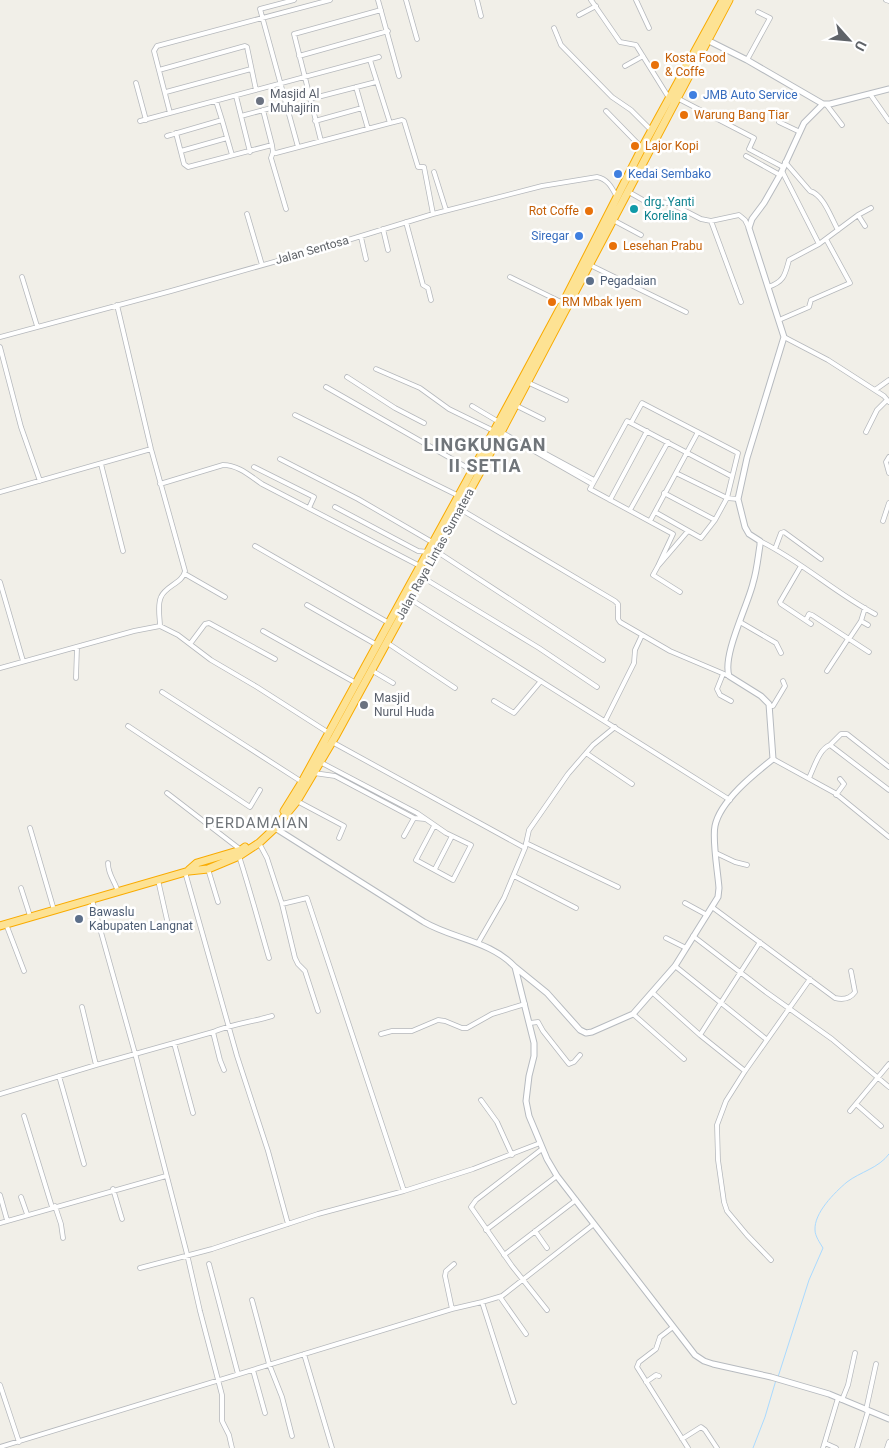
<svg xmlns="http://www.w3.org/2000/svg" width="889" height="1448" font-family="Roboto,sans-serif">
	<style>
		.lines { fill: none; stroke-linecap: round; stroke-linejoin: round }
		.stream { stroke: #aadaff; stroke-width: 1 }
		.street-casing { stroke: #b5b8bc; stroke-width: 5.5 }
		.secondary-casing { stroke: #b6babf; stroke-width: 7 }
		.highway-casing { stroke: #f9ab00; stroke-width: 9 }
		.street { stroke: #fff; stroke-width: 4 }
		.secondary { stroke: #fff; stroke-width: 5 }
		.highway { stroke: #fde293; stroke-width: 7 }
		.food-dot { fill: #e8710a; stroke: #fff; stroke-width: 2 }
		.shop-dot { fill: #3f7fe0; stroke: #fff; stroke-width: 2 }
		.worship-dot { fill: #6b7280; stroke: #fff; stroke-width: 2 }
		.culture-dot { fill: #0f9aa8; stroke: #fff; stroke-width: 2 }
		.service-dot { fill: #5c6f8a; stroke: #fff; stroke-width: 2 }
		.labels { text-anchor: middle; stroke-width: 5; stroke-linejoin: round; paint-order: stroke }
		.food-label { font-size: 12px; fill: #c56008; stroke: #fff; text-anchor: start }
		.worship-label { font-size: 12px; fill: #5b616d; stroke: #fff; text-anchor: start }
		.shop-label { font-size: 12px; fill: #366cbe; stroke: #fff; text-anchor: start }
		.culture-label { font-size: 12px; fill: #0d838f; stroke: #fff; text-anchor: start }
		.street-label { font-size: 12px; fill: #5f6368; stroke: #fff }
		.service-label { font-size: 12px; fill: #4e5e75; stroke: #fff; text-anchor: start }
		.quarter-label { font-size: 15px; letter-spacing: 1px; fill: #70757a; stroke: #fff }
		.district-label { font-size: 18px; font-weight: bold; letter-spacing: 1px; fill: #70757a; stroke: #fff }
	</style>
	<rect width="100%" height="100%" fill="#f1efe8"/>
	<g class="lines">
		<path class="stream" d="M778 1377 809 1280 823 1248C820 1243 815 1236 815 1230 814 1213 834 1193 847 1182 860 1172 879 1168 889 1154
			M753 1448 765 1417 776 1380"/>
		<g class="street-casing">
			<path id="street" d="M294 0 260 9 298 147
				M378 0 399 76
				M406 0 417 39
				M477 0 481 16
				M591 0 620 42 636 45 669 98
				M636 0 649 28
				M886 0 889 1
				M579 15 596 6
				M554 28 561 45 612 97 631 110 652 131
				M299 56 388 31
				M747 60 770 18 758 12
				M625 66 643 56
				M159 70 245 46 247 47 256 90
				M136 83 146 120
				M356 87 368 129
				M166 92 251 69
				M870 94 889 121
				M236 96 250 152
				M677 98 754 138 749 149 783 167
				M310 99 376 82
				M216 101 222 120
				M826 104 842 125
				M263 110 272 145
				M606 111 642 148
				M170 113 154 51 157 46 330 0
				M241 116 286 104
				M140 121 379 57
				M315 121 362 108
				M779 122 800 132
				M390 123 402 120 404 121 418 167H424L433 214
				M176 133 184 164 188 167 272 145 273 152 276 153 390 123 370 60
				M167 136 222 120 232 155
				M321 141 294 34 381 10
				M181 151 227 138
				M273 152 271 158 286 209
				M746 156 780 175
				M785 162 810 191C824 195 831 218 838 230
				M782 171 819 244
				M434 172 446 210
				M627 191 650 204 662 202 672 204 701 219 711 221 739 215 745 220 749 228
				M247 214 262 265
				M858 215 865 226
				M613 220 641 235
				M711 221 741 302
				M406 222 423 285 428 288 431 300
				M383 229 388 250
				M361 237 366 259
				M590 265 686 312
				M22 277 37 326
				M510 277 563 303
				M768 287C784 282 785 275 789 260L819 244 858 215 871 208
				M117 305 151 449 185 571C183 583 165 586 161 597 157 605 160 618 160 626
				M779 320 809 307 811 300 850 283 826 239
				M0 337 171 291 309 252 433 214 542 186 597 177C608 179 612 188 617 197
				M784 337 828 360 884 396 889 402
				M0 347 21 427 40 481
				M376 369 420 388 449 409 494 431
				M347 377 395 408 424 423
				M527 382 566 400
				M326 387 473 471
				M875 390 889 380
				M515 405 543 419
				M472 406 499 422
				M295 415 459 496
				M631 423 642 403 738 453 727 498 715 520 701 538 655 512
				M501 432 592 484
				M866 432 877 410 887 400
				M525 446H531L594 480
				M889 457 886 462 889 473
				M280 459 358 499 432 542
				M101 464 123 551
				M254 467 314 497 309 508
				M676 473 727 498 738 499
				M160 484 223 465C238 465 249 475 262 484L420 566
				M0 492 151 449
				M664 493 715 520
				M610 500 647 431
				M335 507 418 551 428 552
				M460 509 615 601 618 604V619L620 622 670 651 729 676
				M630 510 668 442
				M650 521 698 432
				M883 521 889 503
				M760 541C801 561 835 593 875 614
				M255 546 389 623
				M775 549 781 533 784 532 821 559
				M436 551 603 660
				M658 566 673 534 590 489 627 421 731 476
				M801 566 780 602 781 604 811 624
				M185 574 225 597
				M422 577 539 648 597 687
				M0 582 23 661
				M680 592 653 575 658 566 688 531
				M410 599 730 800
				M307 605 377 645
				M806 620 809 614 812 615 869 652
				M861 621 868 625
				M740 622 776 643 781 653
				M263 631 356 683
				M849 639 861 621 865 608
				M386 642 455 688
				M190 644 205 624 209 623 275 659
				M0 668 134 631 160 626 178 635 211 660 257 687 329 733
				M371 670 393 683
				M827 671 848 639
				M723 674 717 689 720 695 731 701
				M76 678 77 647
				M162 692 302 782
				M494 701 514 713 541 681
				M770 706H773L785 686 783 681
				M605 721 634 663 635 650 642 635
				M128 726 250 807 260 790
				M332 742 525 848
				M830 745 841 734H847L889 767
				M586 753 632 784
				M773 759 835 793 889 837
				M320 762 417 813 446 833 471 845 453 880 416 860 434 826
				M314 773 335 776 414 818 425 819
				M809 778C814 768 819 749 830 745L889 790
				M167 793 241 850
				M836 795 844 784 840 779
				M297 801 344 826 339 838
				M30 828 54 910
				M404 836 414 818
				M259 843 267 858 282 904 307 898 404 1191
				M526 843 618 887
				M716 853 735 862 747 865
				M239 856C250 890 259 924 269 958
				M108 863C108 875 115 881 118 892
				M208 869 218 902
				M435 869 452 836
				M185 872 237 1056 268 1151 288 1224
				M514 876 576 908
				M158 880 167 920
				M21 888 30 916
				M92 900 136 1057 187 1254 200 1311 222 1395V1421L229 1435 232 1448
				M685 903 707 915
				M282 904 295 958 298 964 305 971 318 1011
				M712 907 835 998C843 1000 850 999 855 992L851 971
				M6 924 24 971
				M693 936 766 992 832 1039 889 1087
				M666 938 686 948
				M478 943 504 898 525 848 529 830 568 774 593 745 615 727
				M675 966 766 1039
				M653 993 700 1035 745 1071
				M82 1007 96 1065
				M633 1014 684 1059
				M530 1023 538 1022 543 1031 569 1064 574 1062 580 1055
				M213 1032 220 1060 224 1070
				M381 1034 392 1031H412L438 1020 445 1021 462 1028H467L492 1014 525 1004
				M700 1035 760 942
				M174 1043 193 1113
				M59 1076 84 1164
				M0 1094 96 1065 213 1032C232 1024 252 1022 272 1016
				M481 1100 497 1122 512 1155
				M856 1104 881 1126
				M850 1111 889 1064
				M24 1116 52 1207
				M542 1149 476 1200 471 1207 512 1266 547 1310
				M113 1189 122 1219
				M0 1195 7 1220
				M21 1197 27 1214
				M55 1206 61 1224 63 1238
				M0 1223 166 1176
				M486 1230 557 1176
				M535 1231 547 1248
				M504 1255 576 1200
				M771 1260 747 1235 727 1211 724 1202 718 1160 717 1125 726 1101 745 1071 810 979
				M209 1264 238 1374
				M140 1268 212 1249 318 1214 404 1191 473 1169 540 1143
				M500 1297 526 1334
				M252 1300 269 1364 282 1397 292 1436
				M482 1302 514 1402
				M452 1309 445 1276 446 1271 454 1264
				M673 1327 660 1337 656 1349 639 1362 637 1367 688 1448
				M304 1354 332 1448
				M253 1370 265 1413
				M646 1382 656 1375 659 1376
				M0 1385 19 1442
				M842 1400 848 1385 855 1353
				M866 1410 876 1364
				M682 1439 701 1427 705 1430 717 1448
				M825 1443 836 1448
				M0 1447 452 1309 482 1302 502 1296 594 1224
				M823 1448 838 1398
				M857 1448 868 1411
				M887 1448 889 1442"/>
		</g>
		<g class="secondary-casing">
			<path id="secondary" d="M705 39 747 60 823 104H830L889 89
				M275 828 424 922C453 939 491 941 515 967L534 1043V1056L529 1076 526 1101 529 1116 547 1159 557 1176 695 1355 704 1361 713 1364 771 1377 829 1394 889 1419
				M515 967 547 993 580 1030 586 1033 592 1032 633 1014 675 966 718 897 719 888C718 873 712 840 715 826 720 801 754 774 773 759L769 704 761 696 729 676C722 655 748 605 753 583 757 570 758 557 760 545V541L749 534 745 527 738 499 747 458 784 337 749 228 752 219 764 203 780 175 804 123 823 104"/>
		</g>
		<g class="highway-casing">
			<path id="highway" d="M284 811 302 782 499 422 563 303 642 148 723 0
				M189 870 197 863 241 850 245 847
				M0 926 189 871 208 869 239 856 259 843 275 828 297 801 335 737 480 472 729 0"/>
		</g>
		<use href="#street" class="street"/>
		<use href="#secondary" class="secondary"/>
		<use href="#highway" class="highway"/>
	</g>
	<g class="food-dot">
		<circle cx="655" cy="65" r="5"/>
		<circle cx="684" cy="115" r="5"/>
		<circle cx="635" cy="146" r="5"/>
		<circle cx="589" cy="211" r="5"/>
		<circle cx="613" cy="246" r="5"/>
		<circle cx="552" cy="302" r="5"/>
	</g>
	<g class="shop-dot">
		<circle cx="693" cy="95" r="5"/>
		<circle cx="618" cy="174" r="5"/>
		<circle cx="579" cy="236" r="5"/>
	</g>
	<g class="worship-dot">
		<circle cx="260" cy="101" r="5"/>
		<circle cx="364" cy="705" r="5"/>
	</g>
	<circle class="culture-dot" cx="634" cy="209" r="5"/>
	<g class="service-dot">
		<circle cx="590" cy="281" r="5"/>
		<circle cx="79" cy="919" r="5"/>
	</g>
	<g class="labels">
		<g class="food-label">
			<text x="665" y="62">Kosta Food<tspan x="665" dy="14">&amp; Coffe</tspan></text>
			<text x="694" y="119">Warung Bang Tiar</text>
			<text x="645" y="150">Lajor Kopi</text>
			<text x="579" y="215" text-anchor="end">Rot Coffe</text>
			<text x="623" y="250">Lesehan Prabu</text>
			<text x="562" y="306">RM Mbak Iyem</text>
		</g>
		<g class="worship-label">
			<text x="270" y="98">Masjid Al<tspan x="270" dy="14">Muhajirin</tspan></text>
			<text x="374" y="702">Masjid<tspan x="374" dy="14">Nurul Huda</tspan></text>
		</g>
		<g class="shop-label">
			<text x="703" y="99">JMB Auto Service</text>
			<text x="628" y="178">Kedai Sembako</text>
			<text x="569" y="240" text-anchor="end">Siregar</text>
		</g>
		<g class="culture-label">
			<text x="644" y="206">drg. Yanti<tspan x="644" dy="14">Korelina</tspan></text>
		</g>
		<g class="street-label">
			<text transform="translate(312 250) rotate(-16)" y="4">Jalan Sentosa</text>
			<text transform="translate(435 554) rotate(-61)" y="4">Jalan Raya Lintas Sumatera</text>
		</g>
		<g class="service-label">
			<text x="600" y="285">Pegadaian</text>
			<text x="89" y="916">Bawaslu<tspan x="89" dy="14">Kabupaten Langnat</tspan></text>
		</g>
		<g class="quarter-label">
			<text x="257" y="828">PERDAMAIAN</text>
		</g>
		<g class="district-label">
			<text x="485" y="451">LINGKUNGAN<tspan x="485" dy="21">II SETIA</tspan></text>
		</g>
	</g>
	<g transform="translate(849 40) rotate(117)" stroke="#ffffff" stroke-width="4" paint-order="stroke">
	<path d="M0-4L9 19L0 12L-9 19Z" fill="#5f6368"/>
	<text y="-8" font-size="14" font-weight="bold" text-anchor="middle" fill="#5f6368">U</text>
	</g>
</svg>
